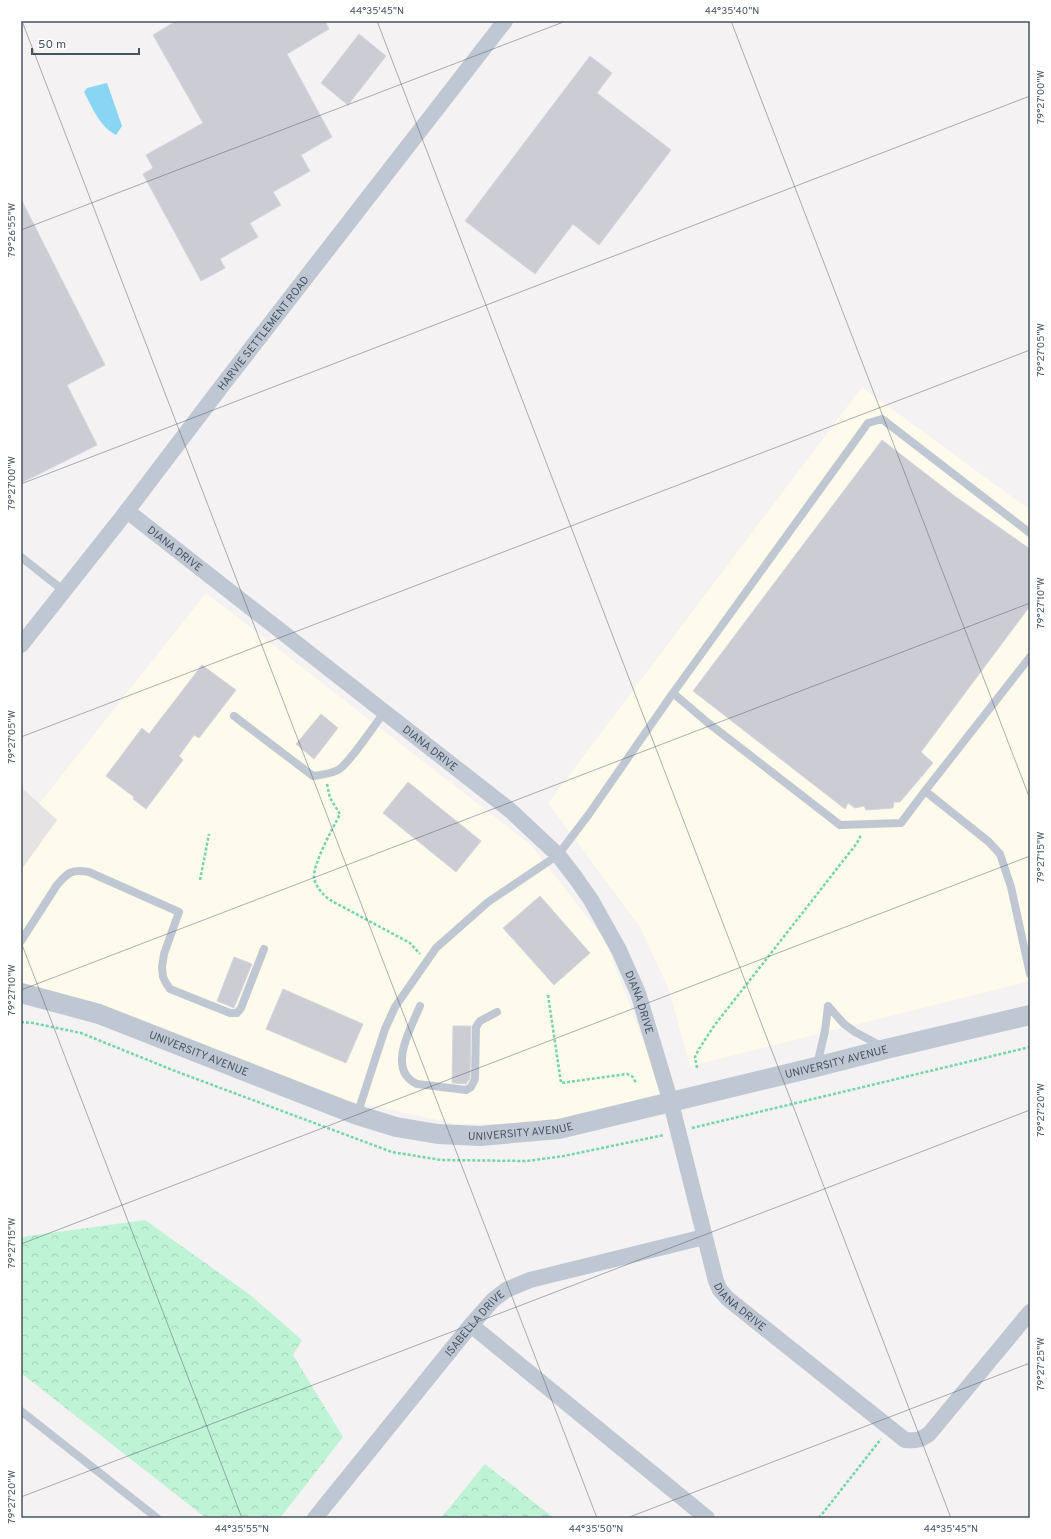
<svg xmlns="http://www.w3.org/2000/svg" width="1051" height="1539" font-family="Overpass,sans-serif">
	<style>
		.commercial { fill: #fefaec }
		.education { fill: #e5e3e4 }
		.forest { fill: url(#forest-crowns) }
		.water { fill: #88d6f4 }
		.building { fill: #cccdd4; stroke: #d5d7dd }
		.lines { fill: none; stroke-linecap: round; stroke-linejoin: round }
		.path { stroke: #73d5ab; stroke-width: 2.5; stroke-dasharray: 3 2; stroke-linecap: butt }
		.service { stroke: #bfc8d2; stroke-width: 8 }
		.minor { stroke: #bfc8d2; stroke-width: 16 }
		.tertiary { stroke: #bfc8d2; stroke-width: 20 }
		.ticks { fill: none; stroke: #485461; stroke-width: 1; stroke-opacity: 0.45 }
		.labels { text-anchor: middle; stroke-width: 3; stroke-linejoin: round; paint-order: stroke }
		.street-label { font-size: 11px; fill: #485461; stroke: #fff }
		.neatline { fill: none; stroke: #485461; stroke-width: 1.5 }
		.ticks-label { font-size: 10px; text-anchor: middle; fill: #485461 }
	</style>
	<defs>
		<pattern id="forest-crowns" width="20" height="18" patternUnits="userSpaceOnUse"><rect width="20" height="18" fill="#bef3d6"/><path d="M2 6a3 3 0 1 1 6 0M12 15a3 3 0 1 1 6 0" fill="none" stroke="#a5d2ba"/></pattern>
	</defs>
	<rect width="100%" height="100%" fill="#f4f2f2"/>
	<path class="commercial" d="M862 387 1030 510V981L690 1066 669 990 640 927 548 803Z
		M206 593 531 845 605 940 664 1096 576 1119 526 1124H456L333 1097 21 988V870L57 820 39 804Z"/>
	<path class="education" d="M21 787 57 820 21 870Z"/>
	<path class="forest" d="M145 1220 249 1294 302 1340 293 1355 343 1437 280 1518H206L21 1373V1238L28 1236Z
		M485 1464 554 1518H441Z"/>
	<path class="water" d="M107 83 122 126 116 135C100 127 92 107 84 92L87 88Z"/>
	<path class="building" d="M176 21H325L329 29 287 54 332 137 301 155 310 171 273 192 281 205 250 223 258 237 220 259 225 268 201 281 143 174 153 168 146 155 203 123 153 35Z
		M359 34 386 56 348 105 321 83Z
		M590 56 612 73 597 93 671 150 599 245 573 224 535 274 465 221Z
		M21 199 105 365 67 385 97 445 21 483Z
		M882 440 956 497 1030 549V606L921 752 933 763 900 802H894L893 808 866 810 864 806 855 808 848 803 845 809 693 691Z
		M202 665 236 690 199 738 194 735 179 756 183 760 146 809 133 799 134 797 106 776 142 728 149 734Z
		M321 714 338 728 314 759 296 744Z
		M408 782 481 841 456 872 383 813Z
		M540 896 590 953 554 985 503 928Z
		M234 957 252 964 234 1008 217 1001Z
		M283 989 363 1024 346 1063 266 1029Z
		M453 1026H471L470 1078 466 1084 452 1083Z"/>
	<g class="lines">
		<path class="path" d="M327 784 330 798 340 814C333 828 313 863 314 878 316 887 323 895 330 900L410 943 420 954
			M200 880 209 834
			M548 995 561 1083 627 1074 633 1077 636 1083
			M21 1022 33 1023 81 1033 175 1071 392 1152 441 1160 527 1161 564 1156 664 1135
			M697 1068 695 1057 699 1049 714 1026 857 843 861 835
			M692 1128 1030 1047
			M819 1518 881 1439"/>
		<path class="service" d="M21 557 64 591
			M1030 657 925 791 989 842 1000 854 1011 887 1030 974
			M673 693 868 423 882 419 1030 533
			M234 716 313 776C322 775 330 774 338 770 349 764 374 725 384 713
			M21 941 57 885C68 872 72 869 89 872L179 912 164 954 162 967 163 977 166 983 170 989 230 1013H237L241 1008 264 949
			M420 1006C411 1028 386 1070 417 1084L466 1090 471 1087 475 1079 476 1027 480 1021 497 1012
			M828 1006 844 1024 855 1032 883 1047
			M817 1065 825 1031 828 1006
			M357 1115 385 1029 395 1007 436 948 488 902 558 855 589 814 673 693 707 722 840 825 901 823 925 791
			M21 1411 157 1518"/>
		<g class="minor">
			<path id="s1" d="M127 511 511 811 558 855 575 877 591 900 619 950 638 993 671 1103 716 1281 720 1290 728 1299 905 1440C917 1441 920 1440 929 1434L1030 1312"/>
			<path id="s2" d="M21 645 127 511 221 387 505 21"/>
			<path d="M471 1325 707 1518"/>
			<path id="s3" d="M315 1518 471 1325 493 1300 506 1290 530 1280 704 1237"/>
		</g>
		<path class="tertiary" id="s4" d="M21 993 99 1014 357 1115 396 1127 438 1134 480 1136 559 1129 816 1067 886 1049 1030 1015"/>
	</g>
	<path class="ticks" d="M22 21 597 1518M377 21 951 1518M731 21 1030 799M21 230 566 21M21 484 1030 96M21 737 1030 350M21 942 242 1518M21 990 1030 603M21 1244 1030 856M21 1497 1030 1110M627 1518 1030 1363"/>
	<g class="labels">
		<g class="street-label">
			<text dy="4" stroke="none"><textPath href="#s2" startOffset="395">HARVIE SETTLEMENT ROAD</textPath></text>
			<text dy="4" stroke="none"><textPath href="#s1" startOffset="61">DIANA DRIVE</textPath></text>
			<text dy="4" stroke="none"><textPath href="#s1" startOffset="385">DIANA DRIVE</textPath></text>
			<text dy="4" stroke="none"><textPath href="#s1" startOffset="721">DIANA DRIVE</textPath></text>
			<text dy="4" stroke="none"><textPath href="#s4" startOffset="188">UNIVERSITY AVENUE</textPath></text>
			<text dy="4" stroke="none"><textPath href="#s4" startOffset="848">UNIVERSITY AVENUE</textPath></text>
			<text dy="4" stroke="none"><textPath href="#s4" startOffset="524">UNIVERSITY AVENUE</textPath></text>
			<text dy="4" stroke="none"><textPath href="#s1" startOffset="1046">DIANA DRIVE</textPath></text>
			<text dy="4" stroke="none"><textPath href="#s3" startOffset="252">ISABELLA DRIVE</textPath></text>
		</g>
	</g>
	<rect width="1051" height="1539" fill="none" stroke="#ffffff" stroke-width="44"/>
	<path d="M32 48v6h107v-6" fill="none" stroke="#485461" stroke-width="2"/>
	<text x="38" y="48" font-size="12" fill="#485461" stroke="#ffffff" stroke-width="3" paint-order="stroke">50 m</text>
	<rect x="22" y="22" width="1007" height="1495" class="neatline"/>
	<g class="ticks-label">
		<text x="377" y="14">44°35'45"N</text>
		<text x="732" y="14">44°35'40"N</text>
		<text transform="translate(1040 97) rotate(-90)" y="4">79°27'00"W</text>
		<text transform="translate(11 230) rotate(-90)" y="4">79°26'55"W</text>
		<text transform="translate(1040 350) rotate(-90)" y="4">79°27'05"W</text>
		<text transform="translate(11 483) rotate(-90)" y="4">79°27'00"W</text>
		<text transform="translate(1040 603) rotate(-90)" y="4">79°27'10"W</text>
		<text transform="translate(11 737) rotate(-90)" y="4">79°27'05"W</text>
		<text transform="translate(1040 857) rotate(-90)" y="4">79°27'15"W</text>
		<text transform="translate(11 990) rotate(-90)" y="4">79°27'10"W</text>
		<text transform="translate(1040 1110) rotate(-90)" y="4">79°27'20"W</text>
		<text transform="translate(11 1243) rotate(-90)" y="4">79°27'15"W</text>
		<text transform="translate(1040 1364) rotate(-90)" y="4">79°27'25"W</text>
		<text transform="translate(11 1497) rotate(-90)" y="4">79°27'20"W</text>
		<text x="242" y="1532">44°35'55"N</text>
		<text x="596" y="1532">44°35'50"N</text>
		<text x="951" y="1532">44°35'45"N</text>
	</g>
</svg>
